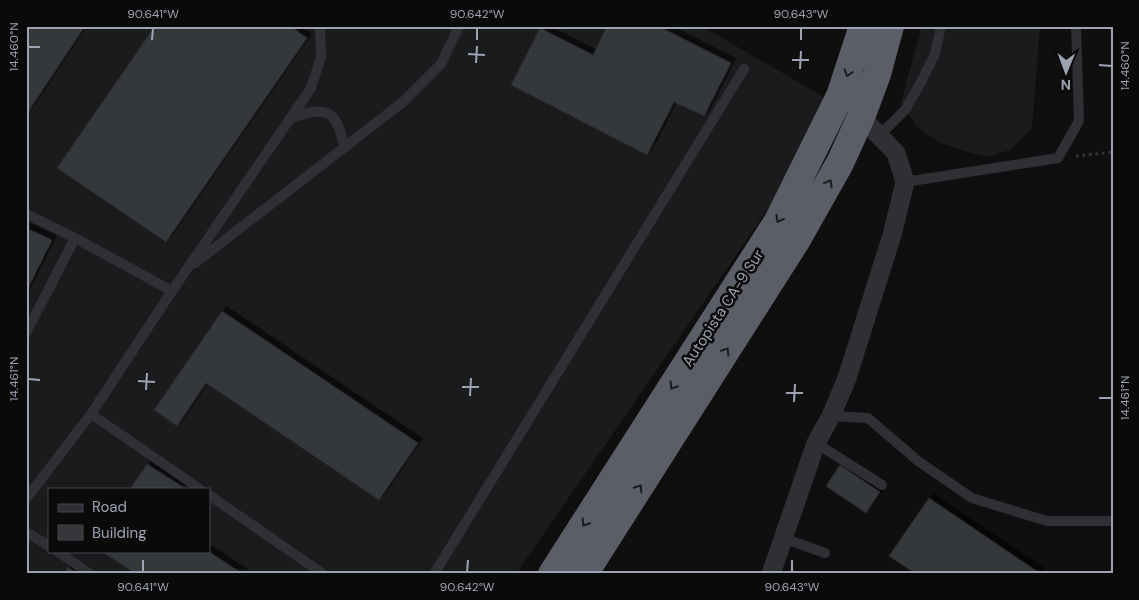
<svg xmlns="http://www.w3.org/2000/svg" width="1139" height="600" font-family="'DM Sans',sans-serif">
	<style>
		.built { fill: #1a1b1d; fill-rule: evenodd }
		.building { fill: #36373b; stroke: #29282c; filter: url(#shadow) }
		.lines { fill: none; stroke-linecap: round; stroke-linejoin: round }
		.path { stroke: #35373d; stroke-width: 3; stroke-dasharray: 2.5 4; stroke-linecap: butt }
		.lane { stroke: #2f3036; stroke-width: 10 }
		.street { stroke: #2f3036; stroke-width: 19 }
		.highway { stroke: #5b5d67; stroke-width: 28 }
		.oneway { stroke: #1a1b1d }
		.ticks { fill: none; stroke: #9ea3b3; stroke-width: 2 }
		.labels { text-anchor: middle; stroke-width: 5; stroke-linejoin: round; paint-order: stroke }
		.street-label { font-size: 15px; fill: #9ea3b3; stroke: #0a0a0b }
		.neatline { fill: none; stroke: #9ea3b3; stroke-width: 2 }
		.ticks-label { font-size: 12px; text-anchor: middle; fill: #9ea3b3 }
	</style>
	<defs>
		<filter id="shadow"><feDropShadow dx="4.5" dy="-4.5" stdDeviation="0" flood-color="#0009"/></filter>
	</defs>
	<rect width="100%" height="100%" fill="#0f0f10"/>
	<path class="built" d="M26 26H702L839 106 516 574H26ZM49 489H209V551H49Z
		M922 26H1040L1032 128 1010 150 987 157 971 153 938 142 916 126 901 102Z"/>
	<path class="building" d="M26 26H85L28 112H26Z
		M155 26H290L307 38 166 242 57 168Z
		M607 26H658L731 63 704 116 674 102 647 155 511 85 540 28 593 55Z
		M26 228 52 240 26 292Z
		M222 311 418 443 379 500 206 383 177 426 154 410Z
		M147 464 186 489H130Z
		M840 465 880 492 866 513 826 486Z
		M929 498 1041 574H916L889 556Z
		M101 551H208L243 574H136Z
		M68 567 77 574H64Z"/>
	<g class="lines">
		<path class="path" d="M1076 156 1113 152"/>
		<path class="lane" d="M290 118C325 106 337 108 344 147
			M880 135 905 110 920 84 935 54 941 26
			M905 182 1058 158 1079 121 1076 26
			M26 214 75 238 172 291
			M195 263 403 102 441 64 459 26
			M26 333 75 238
			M91 414 200 489
			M831 416 868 418 918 461 972 498 1047 521H1113
			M816 443 882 485
			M209 495 323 574
			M26 499 91 414 172 291 311 88 321 57 320 26
			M26 532 49 546
			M783 538 825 553
			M57 551 90 574
			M434 574 744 69"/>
		<path class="street" d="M771 574 816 443 831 416 847 378 892 235 905 182 896 153 861 117"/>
		<path class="highway" d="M552 574 778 221 840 96 863 26
			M584 574 796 241 840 163 861 117 877 74 890 26"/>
	</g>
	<defs><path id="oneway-chevron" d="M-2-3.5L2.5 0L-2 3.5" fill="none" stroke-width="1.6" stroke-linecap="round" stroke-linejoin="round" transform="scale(1.25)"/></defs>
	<g class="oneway">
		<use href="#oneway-chevron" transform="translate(848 73) rotate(108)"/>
		<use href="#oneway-chevron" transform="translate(829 183) rotate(-61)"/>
		<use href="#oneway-chevron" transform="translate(779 219) rotate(119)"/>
		<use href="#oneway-chevron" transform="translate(726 351) rotate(-58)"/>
		<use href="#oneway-chevron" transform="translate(673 386) rotate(123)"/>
		<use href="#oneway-chevron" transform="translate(639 488) rotate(-58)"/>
		<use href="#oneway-chevron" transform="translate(585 523) rotate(123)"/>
	</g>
	<path class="ticks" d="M152 40 153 28M477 40V28M801 40V28M28 47H40M468 54 485 55M792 60H809M476 63 477 46M1099 65 1112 66M800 69 801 51M28 379 40 380M138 381 155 382M462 387H479M146 390 147 373M786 393H803M470 396 471 378M1099 398H1112M794 402 795 384M143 572V560M467 572 468 560M792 572V560"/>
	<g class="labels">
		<g class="street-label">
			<text transform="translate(723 308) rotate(-57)" y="5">Autopista CA-9 Sur</text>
		</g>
	</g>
	<rect width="1139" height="600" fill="none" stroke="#0a0a0b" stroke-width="55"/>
	<rect x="48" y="488" width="162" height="65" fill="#0a0a0b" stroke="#45474e"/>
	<rect x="58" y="504" width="25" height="8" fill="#2f3036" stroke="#45474e"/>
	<text x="92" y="512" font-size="15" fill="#9ea3b3">Road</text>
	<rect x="58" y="525" width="25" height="15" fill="#36373b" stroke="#45474e"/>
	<text x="92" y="538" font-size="15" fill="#9ea3b3">Building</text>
	<g transform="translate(1066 72) rotate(181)" stroke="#0a0a0b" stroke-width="4" paint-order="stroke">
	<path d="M0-4L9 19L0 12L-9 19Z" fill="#9ea3b3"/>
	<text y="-8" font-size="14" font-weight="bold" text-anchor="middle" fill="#9ea3b3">N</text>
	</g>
	<rect x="28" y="28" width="1084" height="544" class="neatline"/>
	<g class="ticks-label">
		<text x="153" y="18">90.641°W</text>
		<text x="477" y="18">90.642°W</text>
		<text x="801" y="18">90.643°W</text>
		<text transform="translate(14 47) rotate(-90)" y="4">14.460°N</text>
		<text transform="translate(1125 66) rotate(-90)" y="4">14.460°N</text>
		<text transform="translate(14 379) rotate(-90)" y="4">14.461°N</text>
		<text transform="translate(1125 398) rotate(-90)" y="4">14.461°N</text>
		<text x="143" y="591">90.641°W</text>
		<text x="467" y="591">90.642°W</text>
		<text x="792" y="591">90.643°W</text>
	</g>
</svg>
